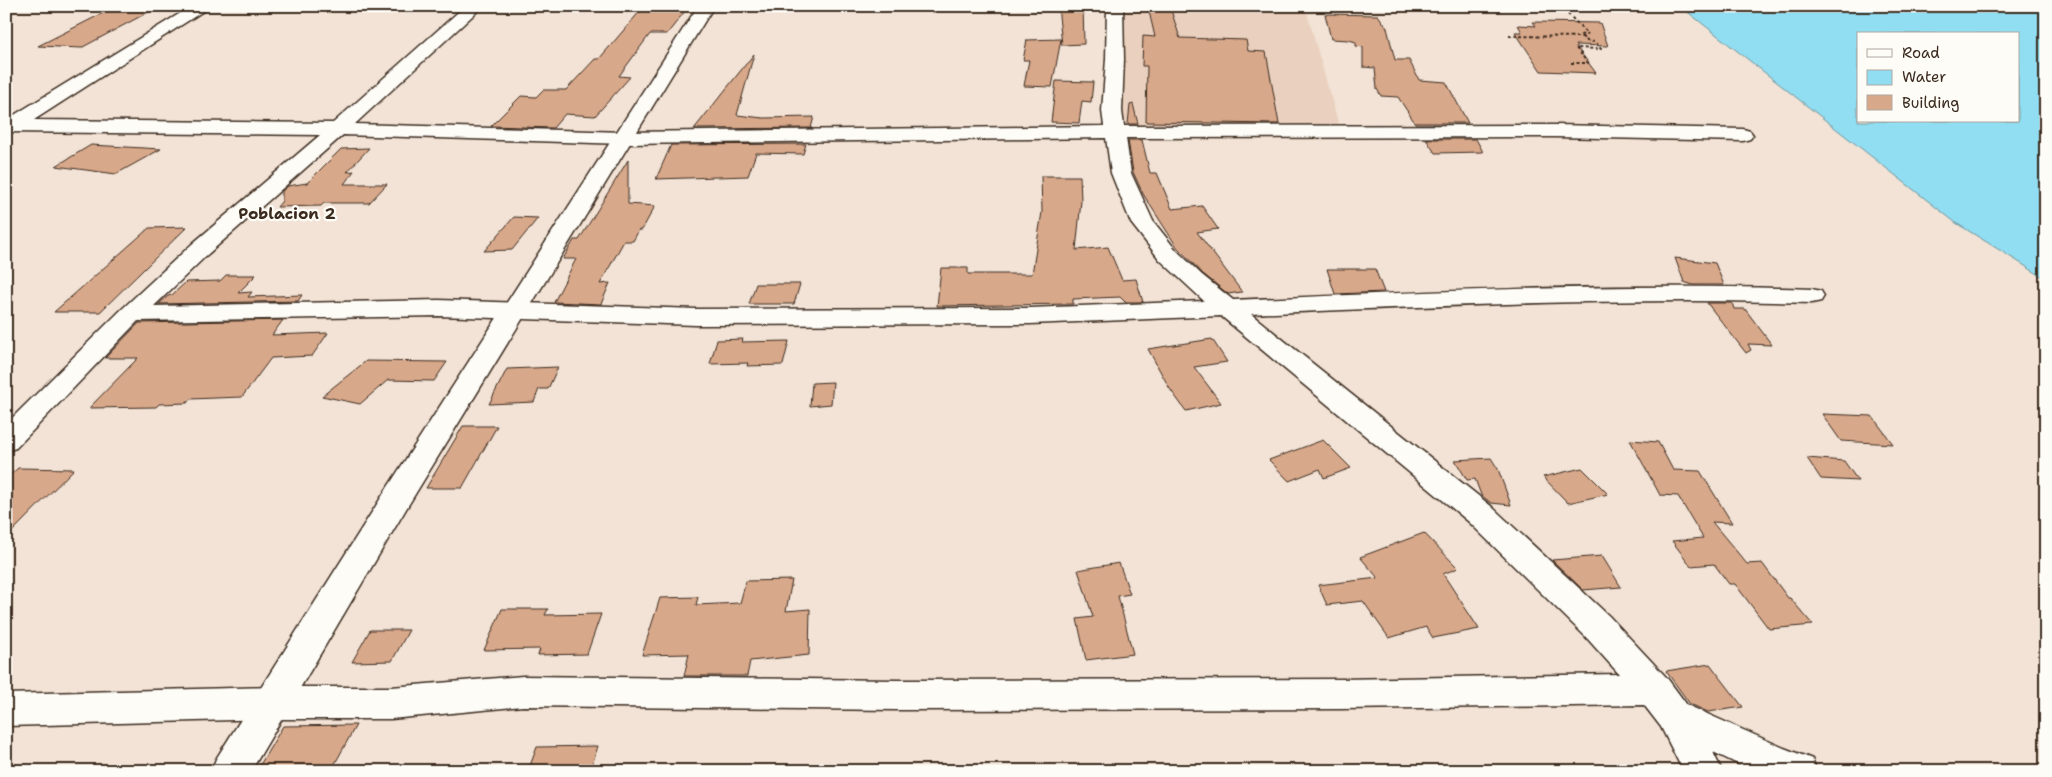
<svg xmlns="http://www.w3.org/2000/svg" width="2052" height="777" font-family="'Shantell Sans',sans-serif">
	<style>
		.built { fill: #ead1bf }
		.water { fill: #91ddf1; stroke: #6f959d; fill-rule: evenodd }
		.building { fill: #d8a88a; stroke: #3b2a1e }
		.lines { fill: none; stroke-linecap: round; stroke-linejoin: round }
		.minor-casing { stroke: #3b2a1e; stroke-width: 3 }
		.major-casing { stroke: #3b2a1e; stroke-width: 3 }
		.path { stroke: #3b2a1e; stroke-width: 2; stroke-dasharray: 3 2.5; stroke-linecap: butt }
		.minor { fill: #fdfcf7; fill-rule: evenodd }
		.major { fill: #fdfcf7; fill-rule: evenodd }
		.labels { text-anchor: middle; stroke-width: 4.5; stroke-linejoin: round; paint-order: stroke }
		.quarter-label { font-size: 16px; font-weight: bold; fill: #3b2a1e; stroke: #fdfcf7 }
	</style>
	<rect width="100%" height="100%" fill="#f2e3d6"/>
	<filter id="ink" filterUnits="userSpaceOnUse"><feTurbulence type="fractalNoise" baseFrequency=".02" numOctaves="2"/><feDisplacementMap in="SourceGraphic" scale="10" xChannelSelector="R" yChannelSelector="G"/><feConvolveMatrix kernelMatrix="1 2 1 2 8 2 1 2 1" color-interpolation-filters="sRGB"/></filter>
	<g filter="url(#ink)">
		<path class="built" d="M1120 6H1305L1340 129 1123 128Z"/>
		<path class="water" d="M1680 6H2046V279L1956 223ZM1858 34H2018V121H1858Z"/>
		<path class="building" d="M662 6H689L667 34H650L619 76 630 77 595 116 565 114 553 128 491 126 521 96 536 97 543 90H566L595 59H599L641 10 658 11Z
			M1058 6H1083L1084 44 1062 45Z
			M115 7 156 8 81 48 38 46Z
			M1148 7H1170L1180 38 1246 40 1248 51 1266 52 1279 124 1146 122 1147 66H1142L1143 36 1155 37Z
			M1325 14 1378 15 1387 28 1395 60H1409L1419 80 1446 82 1468 123H1415L1398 97 1381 96 1377 89 1375 68 1363 67V47L1356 46V42L1349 40 1331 39Z
			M1533 22 1600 23 1608 46 1575 45 1596 73 1541 71 1515 32H1522L1518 25 1536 26Z
			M1061 39 1052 87 1024 86 1029 60H1023L1027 40Z
			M754 54 737 115 763 118 814 117 811 128 694 129Z
			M1056 81 1093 82 1091 102 1082 101 1079 123 1051 122Z
			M1133 104 1138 124H1128L1130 105Z
			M1426 139H1476L1483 152 1435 153Z
			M1128 140H1142L1150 173H1157L1172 209 1202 206 1218 229 1197 232 1242 292 1228 294 1203 274 1177 247 1143 194 1133 172Z
			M806 144 803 154 756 153 748 176 656 179 671 145Z
			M91 145 161 149 116 174 56 166Z
			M369 148 347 172 354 171 344 184H387L369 203H324L321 206 277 207 282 201V191L288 186 307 183 341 149Z
			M628 160V204L655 206 642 230H639L633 241H624L600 284 610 283 601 304 554 302 576 259H563L574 240H579Z
			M1041 176H1080L1081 201 1076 250 1108 247 1122 280 1136 279 1143 302H1125L1120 297 1073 299V304L937 306 941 268H968V274H1032L1042 212Z
			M514 217 538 218 512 250 484 251Z
			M187 227 100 312H54L149 228Z
			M1675 258 1715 263 1724 285H1693L1684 282Z
			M1327 269H1375L1384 292 1335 294Z
			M226 275H256L238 293 252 292 248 297 302 295 298 301 159 304 168 296 172 295 186 282 220 281Z
			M756 284H800L794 304H749Z
			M1707 303H1732L1734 309H1745L1772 345 1748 344 1751 350 1746 353Z
			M283 320 272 335 328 333 312 356 271 358 242 397 190 399 187 403 159 404 156 407 89 408 138 358H105L139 323Z
			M743 339 742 342 789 341 783 365 747 366 748 363 710 364 717 340Z
			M1212 339 1227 362 1194 367 1221 403 1186 411 1170 389 1148 349Z
			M366 361 447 362 434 381 388 380 360 404 322 396Z
			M558 367 548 389H539L534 402 489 404 507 369Z
			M833 382 831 404 810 406 812 383Z
			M1822 414 1872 416 1893 444 1841 441Z
			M463 426H497L462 488H426Z
			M1323 440 1351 468 1324 478 1320 469 1289 481 1269 460Z
			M1630 440 1658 442 1673 470 1700 471 1732 523 1712 522 1747 564 1762 563 1788 598H1790L1813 625 1769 629 1735 584H1729L1714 564 1691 566 1672 541 1703 538 1678 496 1660 495Z
			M1491 458 1498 469 1511 505 1491 503 1481 495 1475 479 1467 480 1455 460Z
			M1807 458 1844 461 1858 481 1821 479Z
			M18 468 74 469 6 538V479Z
			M1582 468 1608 494 1568 503 1543 477Z
			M1424 533 1458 568 1443 574 1479 629 1433 638 1426 627 1389 638 1363 601 1327 605 1318 585 1378 578 1360 557Z
			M1602 556 1621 587 1583 590 1552 560Z
			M1119 563 1130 594 1118 596 1133 654 1086 660 1077 619 1093 617 1078 570Z
			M792 580 786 611 810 609 809 655 750 661 747 676H684L689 654 642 655 660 598 698 597 696 605 740 603 746 581Z
			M502 609H548L545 615 601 614 587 654 538 655 540 649 484 650Z
			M370 630H409L392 661 352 662Z
			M1710 664 1743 707 1708 712 1690 704 1666 671Z
			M356 725 332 769 257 770 283 726Z
			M598 746 590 771H528L537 747Z"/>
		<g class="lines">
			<g class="minor-casing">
				<path id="minor" d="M192 6H211L34 120 333 123 465 6H483L355 124 624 132 1104 126 1102 111 1106 59 1107 6H1123L1124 59 1122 111 1124 126 1555 125 1743 129 1750 131 1753 135 1750 139 1743 141 1555 137 1126 138 1131 173 1153 221 1176 250 1202 275 1233 300C1426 292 1619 282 1812 289L1821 291 1824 296 1821 301 1812 303C1625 297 1438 306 1251 314L1491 506 1609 616 1667 678 1687 705 1784 748 1812 759 1817 771H1752L1713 752 1722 771H1683L1661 727 1644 705 1341 709 897 710 523 706 391 719H272L6 726V694L272 687H391L523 676 897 680 1341 679 1619 674 1585 636 1469 522 1221 316 1030 324 696 325 439 316 138 321 16 448 6 451V424L122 309 192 244 320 135 6 132V120ZM343 135 624 144 1106 138 1111 173 1131 223 1160 260 1204 301 1030 308 696 309 439 300 154 306 208 254Z"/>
			</g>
			<g class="major-casing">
				<path id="major" d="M698 6H714L406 509 251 771H211L216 759 384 493Z"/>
			</g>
			<path class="path" d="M1554 6 1562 8 1588 34
				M1509 36 1582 37
				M1571 63H1588L1576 48 1601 49 1595 42 1587 41 1580 35 1588 34"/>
			<use href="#minor" class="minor"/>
			<use href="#major" class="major"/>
		</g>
	</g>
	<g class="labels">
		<g class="quarter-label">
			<text x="287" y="219">Poblacion 2</text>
		</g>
	</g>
	<rect width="2052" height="777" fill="none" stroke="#fdfcf7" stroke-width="25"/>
	<rect x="12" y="12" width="2027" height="752" fill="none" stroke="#3b2a1e" stroke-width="2" filter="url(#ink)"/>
	<rect x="1857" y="32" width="162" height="90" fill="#fdfcf7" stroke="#afa8a0"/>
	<rect x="1867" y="49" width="25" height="8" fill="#fdfcf7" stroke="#afa8a0"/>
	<text x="1902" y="58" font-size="15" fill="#3b2a1e">Road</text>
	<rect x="1867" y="70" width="25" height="15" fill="#91ddf1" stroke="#afa8a0"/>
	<text x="1902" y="82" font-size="15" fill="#3b2a1e">Water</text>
	<rect x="1867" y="95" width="25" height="15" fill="#d8a88a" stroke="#afa8a0"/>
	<text x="1902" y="108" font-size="15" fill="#3b2a1e">Building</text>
</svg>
